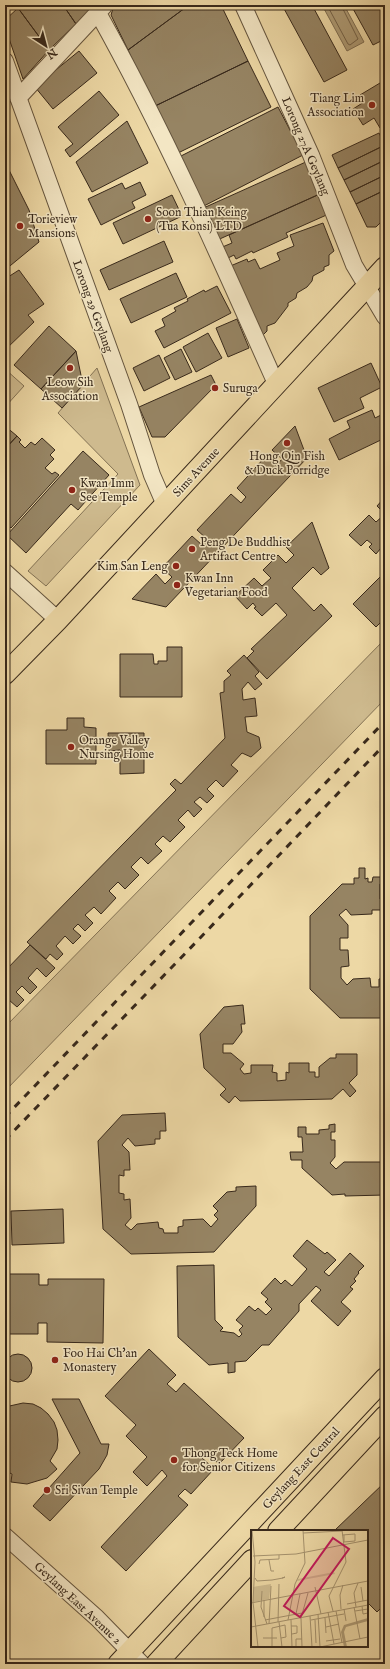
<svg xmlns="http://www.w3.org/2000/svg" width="390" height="1669" font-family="'IM FELL English',serif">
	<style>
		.green { fill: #ceba8e; stroke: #837254 }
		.water { fill: #af9c76; stroke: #7f6e52 }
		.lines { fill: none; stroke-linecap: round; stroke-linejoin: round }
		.shore { stroke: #746248; stroke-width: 1 }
		.building { fill: #968463; stroke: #38291b }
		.minor-casing { stroke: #65553e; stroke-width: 18 }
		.major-casing { stroke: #38291b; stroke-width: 22 }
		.minor { stroke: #f3e6c4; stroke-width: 16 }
		.major { stroke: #edd8a5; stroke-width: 20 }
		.rail { stroke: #38291b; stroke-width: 3; stroke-dasharray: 7 7; stroke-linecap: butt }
		.poi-dot { fill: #8f2418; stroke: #f3e6c4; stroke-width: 1.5 }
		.labels { text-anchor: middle; stroke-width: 3; stroke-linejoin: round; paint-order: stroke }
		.poi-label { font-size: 12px; fill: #38291b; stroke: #f3e6c4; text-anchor: start }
		.street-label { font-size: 12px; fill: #38291b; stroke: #f3e6c4 }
		.inset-road { fill: none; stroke: #a5926e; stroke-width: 1 }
		.view { fill: #c2185b; fill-opacity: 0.15; stroke: #c2185b; stroke-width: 2 }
		.inset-edge { fill: none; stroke: #38291b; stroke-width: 2 }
	</style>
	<rect width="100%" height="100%" fill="#edd8a5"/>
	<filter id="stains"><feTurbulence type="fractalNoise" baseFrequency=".005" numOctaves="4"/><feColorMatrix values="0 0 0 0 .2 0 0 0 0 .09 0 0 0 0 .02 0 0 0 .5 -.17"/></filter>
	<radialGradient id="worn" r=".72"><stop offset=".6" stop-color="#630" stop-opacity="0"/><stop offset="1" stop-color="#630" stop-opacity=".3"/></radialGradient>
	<path class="green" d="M97 368 140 485 46 586 28 571 118 474 58 413Z
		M5 369 24 386 5 407Z
		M385 639V699L5 1091V1027Z"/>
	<path class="water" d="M322 5H344L364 42 347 51Z"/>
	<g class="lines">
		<path class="shore" d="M327 5 348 44 350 45 358 39 341 5"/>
	</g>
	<path class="building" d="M22 5H63L76 24 49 50 18 8Z
		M63 5H97L76 24Z
		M114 5H189L128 50 111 15Z
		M189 5H221L248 61 151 108 136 68 128 50Z
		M282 5H312L347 70 324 82Z
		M351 5H382L385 11V39L373 45Z
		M18 8 49 50 23 79 5 27V20Z
		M79 51 97 73 53 109 35 87Z
		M248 61 271 107 174 155 151 108Z
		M385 80V125L380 128 374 118 363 125 353 109 364 102 360 95Z
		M99 91 119 115 70 157 65 150 73 144 58 127Z
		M278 107 303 155 200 208 175 159Z
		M127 121 148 163 92 192 76 162Z
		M379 133 385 145 338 168 332 155Z
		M385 145V160L344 180 338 168Z
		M385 160V175L350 192 344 180Z
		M308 161 322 193 213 242 199 210Z
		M5 162 29 210 39 242 5 270Z
		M385 175V190L356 204 350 192Z
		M140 182 146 195 132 202 135 208 101 225 88 199 122 183 125 189Z
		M385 190V218L376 227H367L356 204Z
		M322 193 331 213 286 233 288 237 253 253 252 251 236 259 234 255 226 259 220 248 232 243 229 235Z
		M172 195 182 216 123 244 113 223Z
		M323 223 334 251 329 255V265L324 267V270L313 276 312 281 307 287 297 293 296 298 288 303V306L275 323 267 326V331L263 335 256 333 228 267 247 259 248 262 255 259 260 269 280 260 277 253 294 246 290 235Z
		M164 241 173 262 109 290 100 270Z
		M19 270 44 304 28 315 34 322 5 350V279Z
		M176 273 187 297 131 323 120 299Z
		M217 286 231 313 164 348 155 331 165 326 162 319 176 311 174 308 188 301 187 299 204 290 205 292Z
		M237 319 249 348 228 357 216 328Z
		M49 326 76 351 41 389 14 365Z
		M208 333 222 358 196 372 183 347Z
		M181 349 192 372 175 380 164 358Z
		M76 351 83 385 62 408 41 389Z
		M159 355 170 378 144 391 133 368Z
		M371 363 382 387 360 398 364 408 334 422 318 388Z
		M211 375 216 385 165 437H152L139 407Z
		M372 410 375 418 385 413V438L339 460 329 439 350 428 347 421Z
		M5 426 17 436 5 449Z
		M295 426 307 458 166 607 132 599 156 574 165 584 172 577 162 568 192 536 202 545 207 539 197 530 231 494 241 503 246 497 237 488 266 456 276 466 282 459 272 450Z
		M17 436 21 440 19 442 25 448 31 442 35 445 42 438 55 450 50 455 54 459 45 468 52 474 55 472 59 475 11 528 5 522V449Z
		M83 451 109 475 78 510 71 504 26 553 7 535Z
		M385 497V553L381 548 376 554 369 547 372 544 367 540 361 546 349 535 369 515 376 522 385 514 377 506Z
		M312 522 329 568 321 575 313 567 292 588 314 611 321 604 332 616 267 679 247 658 254 651 251 649 287 615 276 603 262 616 254 608 256 607 253 603 247 609 235 596 254 578 262 586 271 578 263 570 278 555 286 563 294 555 286 547Z
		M385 572V618L376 627 353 604Z
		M167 647H182V697H120V654H153L154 664H158V661H167Z
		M244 655 259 672 255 676 262 684 255 690 248 682 242 689 243 700 255 698 257 716 245 717 247 732 259 737 261 748 251 757 242 753 231 765 238 771 223 787 216 780 207 789 214 796 207 803 200 797 194 802 202 809 194 817 188 810 178 820 185 827 170 842 163 836 155 844 162 851 148 864 141 857 131 867 139 875 125 889 118 882 109 891 116 898 101 914 94 907 85 915 93 923 85 931 78 924 73 929 81 936 73 944 65 936 56 946 63 954 57 960 50 954 46 959 27 942 176 790 170 784 175 779 181 784 225 738 220 693 224 692V681L231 675 227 671Z
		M67 718H84V727L96 728V764H46V730H67Z
		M108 733H144V773L120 774V750L109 751Z
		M359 868H365V879L368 878V882H372L373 877H384V884H380V899H383V910H372V914L351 915 346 909 339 915 348 925V938H340V950H348L349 966 341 967V978L347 985 353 979 370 978 371 987H379V979L385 978V1018H340L310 989V916L342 884H354V878H359Z
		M30 945 55 968 46 977 37 968 28 978 37 987 30 994 22 986 16 992 24 1000 17 1007 9 1000 5 1004V971Z
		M243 1005 245 1024H241L242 1032 233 1044H223V1053H231L244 1064 240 1069 244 1074 251 1073V1065H273L272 1072 277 1073V1081L286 1080V1072L289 1073V1063H309V1072H315V1077H319V1067L330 1058H336V1054H357V1075L349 1083 356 1091 350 1097 343 1089 332 1099 240 1101 235 1096 229 1103 220 1095 226 1089 204 1068 200 1034 224 1007Z
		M165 1113 166 1131H160V1139H155V1144L135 1146 128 1138 122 1145 129 1152 130 1170H124V1176L119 1175V1193L124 1194V1200L130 1199 131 1218 125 1225 131 1230 137 1224 158 1222 159 1228 163 1229 164 1233H178V1227L183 1226V1220L203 1219 211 1227 218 1219 214 1215 218 1211 213 1206 227 1192 236 1191V1187L256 1186V1206L214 1252 131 1254 103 1229 98 1141 122 1115Z
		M335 1124V1132H331V1140H335V1157L330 1163 336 1169 344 1162H385V1195L345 1196V1194L332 1195 302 1168V1160H291L290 1152H303L302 1137H298V1127H306V1134H319V1130L329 1129V1125Z
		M63 1209 64 1243 12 1245 11 1211Z
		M307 1240 325 1254 327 1252 336 1260 324 1272 329 1276 350 1253 364 1266 358 1272 359 1273 354 1279 356 1281 350 1287 353 1289 341 1302 351 1311 338 1326 311 1301 321 1290 316 1286 299 1304V1311L269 1345H262L246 1361 235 1362V1372L228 1373V1363L209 1365 178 1337 177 1266 214 1265 215 1320 223 1328 220 1331 234 1333 239 1337 242 1334 239 1330 243 1326 236 1320 249 1306 255 1311 258 1308 266 1315 272 1309 265 1302 268 1299 261 1293 275 1278 281 1284 285 1280 292 1286 307 1269 293 1256Z
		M5 1274H39V1285H48V1279H104L103 1343 47 1342V1323H38V1334H5Z
		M149 1349 176 1375 167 1384 176 1392 184 1383 244 1438 219 1464 204 1450 200 1456 214 1469 191 1494 185 1489 178 1496 188 1505 126 1571 101 1547 167 1476 162 1470 147 1486 133 1472 147 1457 126 1436 136 1425 105 1396Z
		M4 1368a14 14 0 1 1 28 0a14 14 0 1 1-28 0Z
		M52 1399H79L101 1444H109L107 1455 99 1469 50 1521 33 1506 80 1453Z
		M23 1403 33 1404 41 1408 48 1414 54 1422 57 1430 58 1440 57 1449 50 1461 57 1469 47 1478 27 1484 11 1482 12 1474 5 1471V1407Z
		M385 1482V1604L377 1612 367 1602V1531H334Z"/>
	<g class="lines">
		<g class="minor-casing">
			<path id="minor" d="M243 5 311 155 354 265 385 317
				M98 13C165 133 221 260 277 386
				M5 61 129 404 152 475 165 505
				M18 98 104 6
				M5 572 58 620
				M5 1536 97 1618 142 1664"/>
		</g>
		<g class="major-casing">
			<path id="major" d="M5 674 58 620 385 267
				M278 1531 385 1416
				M118 1664 385 1378
				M156 1664 252 1560"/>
		</g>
		<use href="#minor" class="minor"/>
		<use href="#major" class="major"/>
		<path class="rail" d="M5 1117 385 721
			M5 1140 201 937 385 744"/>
	</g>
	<g class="poi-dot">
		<circle cx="372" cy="105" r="4"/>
		<circle cx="148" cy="219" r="4"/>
		<circle cx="20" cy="226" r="4"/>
		<circle cx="70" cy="368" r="4"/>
		<circle cx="215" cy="388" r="4"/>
		<circle cx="287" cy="443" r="4"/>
		<circle cx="72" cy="490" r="4"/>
		<circle cx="192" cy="549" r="4"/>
		<circle cx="176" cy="566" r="4"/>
		<circle cx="177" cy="585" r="4"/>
		<circle cx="71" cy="747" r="4"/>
		<circle cx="55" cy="1360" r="4"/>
		<circle cx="174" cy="1460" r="4"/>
		<circle cx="47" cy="1490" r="4"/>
	</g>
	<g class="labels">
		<g class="poi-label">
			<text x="364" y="102" text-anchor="end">Tiang Lim<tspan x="364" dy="14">Association</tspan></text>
			<text x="156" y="216">Soon Thian Keing<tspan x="156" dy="14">(Tua Konsi) LTD</tspan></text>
			<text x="28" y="223">Torieview<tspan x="28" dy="14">Mansions</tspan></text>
			<text x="70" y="386" text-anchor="middle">Leow Sih<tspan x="70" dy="14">Association</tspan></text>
			<text x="223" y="392">Suruga</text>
			<text x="287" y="460" text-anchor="middle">Hong Qin Fish<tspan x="287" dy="14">&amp; Duck Porridge</tspan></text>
			<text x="80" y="487">Kwan Imm<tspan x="80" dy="14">See Temple</tspan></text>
			<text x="200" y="546">Peng De Buddhist<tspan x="200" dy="14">Artifact Centre</tspan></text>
			<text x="168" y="570" text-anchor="end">Kim San Leng</text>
			<text x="185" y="582">Kwan Inn<tspan x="185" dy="14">Vegetarian Food</tspan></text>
			<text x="79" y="744">Orange Valley<tspan x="79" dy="14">Nursing Home</tspan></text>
			<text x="63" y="1357">Foo Hai Ch'an<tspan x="63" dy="14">Monastery</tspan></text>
			<text x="182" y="1457">Thong Teck Home<tspan x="182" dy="14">for Senior Citizens</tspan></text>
			<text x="55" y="1494">Sri Sivan Temple</text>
		</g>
		<g class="street-label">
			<text transform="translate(306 146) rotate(67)" y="4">Lorong 27A Geylang</text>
			<text transform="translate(93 306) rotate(70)" y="4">Lorong 29 Geylang</text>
			<text transform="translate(196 472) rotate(-47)" y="4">Sims Avenue</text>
			<text transform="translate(301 1468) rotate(-47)" y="4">Geylang East Central</text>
			<text transform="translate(78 1603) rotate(43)" y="4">Geylang East Avenue 2</text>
		</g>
	</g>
	<g transform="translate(251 1530)">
		<rect width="117" height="117" fill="#edd8a5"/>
		<path d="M83 42 84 44 46 51 47 49ZM20 54 18 69 2 72V57Z" fill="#ceba8e"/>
		<path d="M117 88V91L95 97 93 102 96 117H93L90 102 93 95Z" fill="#af9c76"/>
		<path class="inset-road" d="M1 0 4 32 2 72 7 117M52 3 91 1M91 5 104 4V11L93 12V5M2 26 45 24 117 10M18 30 20 41H23M8 34 9 30 28 29V25M4 48 6 51 21 50 32 48 34 47 31 48M64 57 70 84M110 57 112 71M11 61 10 77 16 94M0 73 117 51M96 74 117 70M111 76 112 84 117 83M103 77 109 109M105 77 103 63 107 53M90 79 89 65 92 55M93 79 95 91M82 81 78 66 95 32 91 0M85 81 91 113M104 81 117 79M77 82 83 114M45 84 49 64M67 84 69 117M59 86 61 117M13 87V70M74 88 75 103M14 90 51 83M37 90 44 54 54 33 52 0M40 90 41 117M60 90 93 84M64 90 65 113M27 92 28 54M28 92 31 117M18 94 20 56M40 96H46V103L41 104M0 97 117 75M75 97 88 94M21 98 34 95 35 107 30 108M21 98V117M12 108H26M75 111 89 109M45 117V109H51M51 117 50 88 57 63M69 117 117 107"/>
		<path class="view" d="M82 8 98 19 49 87 33 76Z"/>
		<rect width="117" height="117" class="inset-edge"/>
	</g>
	<rect width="390" height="1669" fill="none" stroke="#edd8a5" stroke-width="20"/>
	<rect x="6" y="6" width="378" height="1657" fill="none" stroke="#38291b" stroke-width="2"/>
	<rect x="10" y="10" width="370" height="1649" fill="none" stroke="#38291b"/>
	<g transform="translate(46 46) rotate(144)" stroke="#f3e6c4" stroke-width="3" paint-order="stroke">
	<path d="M0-3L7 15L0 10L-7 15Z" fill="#38291b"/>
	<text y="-6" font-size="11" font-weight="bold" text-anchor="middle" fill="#38291b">N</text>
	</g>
	<rect width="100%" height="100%" filter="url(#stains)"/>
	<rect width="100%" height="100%" fill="url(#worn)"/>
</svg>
